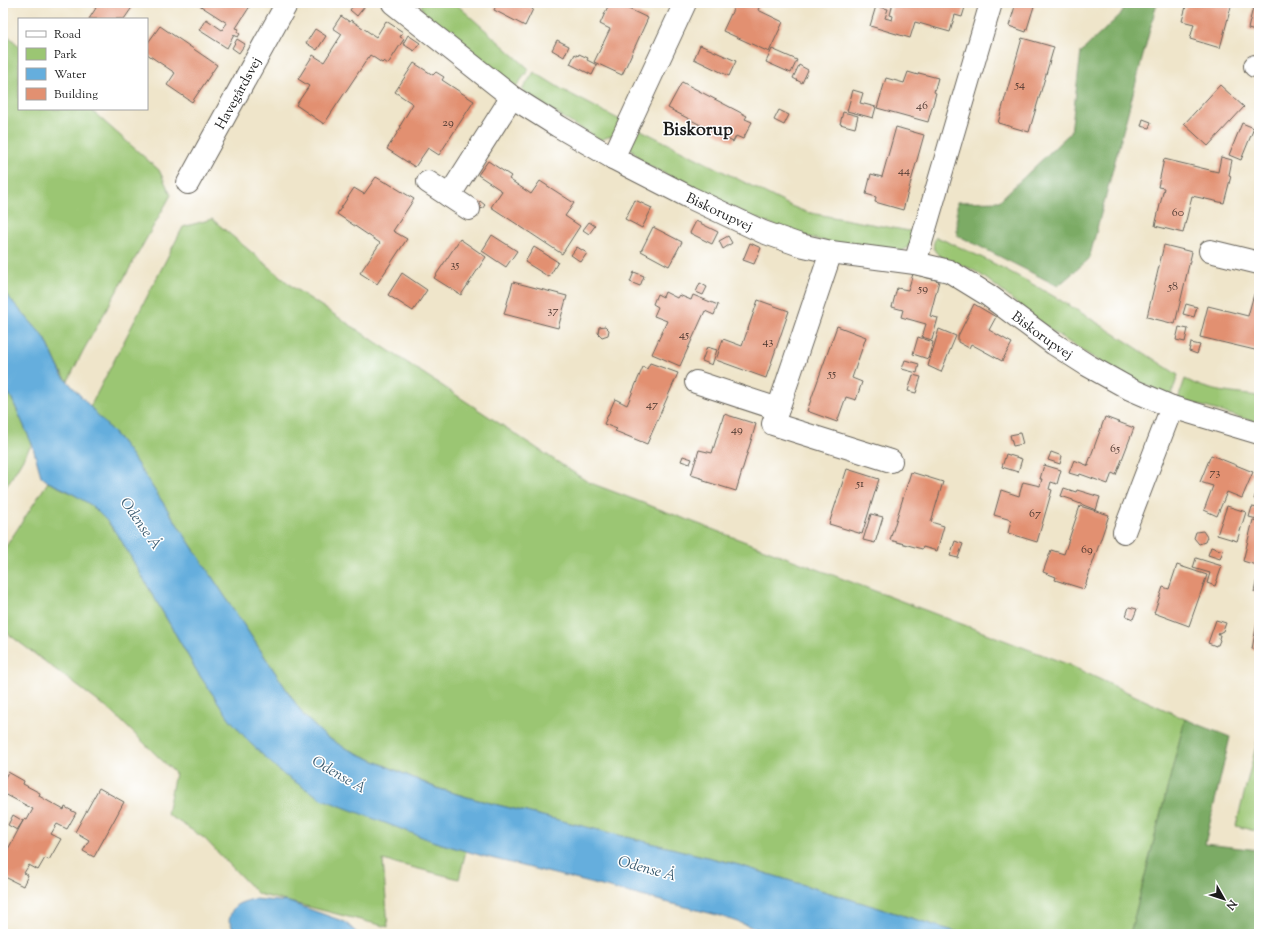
<svg xmlns="http://www.w3.org/2000/svg" width="1262" height="937" font-family="'Sorts Mill Goudy',serif">
	<style>
		.green { fill: #9bc673; stroke: #5c7148 }
		.forest { fill: #7cab65; stroke: #4c6440 }
		.water { fill: #65aedd; stroke: #40657c }
		.building { fill: #e29071 }
		.lines { fill: none; stroke-linecap: round; stroke-linejoin: round }
		.street-casing { stroke: #666259; stroke-width: 24 }
		.street { stroke: #fff; stroke-width: 22 }
		.labels { text-anchor: middle; stroke-width: 3; stroke-linejoin: round; paint-order: stroke }
		.number-label { font-size: 12px; fill: #4e3931 }
		.street-label { font-size: 14px; fill: #1c1c1c; stroke: #fff }
		.water-label { font-size: 15px; font-style: italic; fill: #3d5e73; stroke: #fff }
		.district-label { font-size: 18px; font-weight: bold; fill: #1c1c1c; stroke: #fff }
	</style>
	<rect width="100%" height="100%" fill="#fff"/>
	<filter id="ink" filterUnits="userSpaceOnUse"><feTurbulence type="fractalNoise" baseFrequency=".025" numOctaves="2"/><feDisplacementMap in="SourceGraphic" scale="8" xChannelSelector="R" yChannelSelector="G"/><feConvolveMatrix kernelMatrix="1 2 1 2 8 2 1 2 1" color-interpolation-filters="sRGB"/></filter>
	<filter id="wash" filterUnits="userSpaceOnUse"><feTurbulence type="fractalNoise" baseFrequency=".012" numOctaves="4" result="noise"/><feDisplacementMap in="SourceGraphic" scale="16" xChannelSelector="R" yChannelSelector="G"/><feGaussianBlur stdDeviation="0.9" result="paint"/><feColorMatrix in="noise" values="0 0 0 0 0 0 0 0 0 0 0 0 0 0 0 0 0 1.4 0 .05"/><feComposite in="paint" operator="in"/></filter>
	<g filter="url(#wash)">
		<rect width="100%" height="100%" fill="#efe5ca"/>
		<path class="green" d="M421 3H455L529 69 516 87 423 15Z
			M3 31 19 46V109H90L159 170 171 195 83 351 68 381C57 369 53 353 45 338L3 291Z
			M534 72 563 90 622 121 614 135 600 140 565 119 522 90Z
			M639 129 791 206 806 212 816 214 915 232 912 244 901 252 845 246 799 235 748 215 643 163 630 147Z
			M212 219 294 288 588 482 1067 664 1185 719 1130 934H963L739 865 474 799 437 788 345 748 325 736 304 716 132 456 120 440 90 407 183 227Z
			M936 237C1022 272 1100 324 1178 375L1171 396C1124 378 1078 350 1037 320 1016 304 997 285 975 271 964 264 943 263 935 251 932 246 934 242 936 237Z
			M1185 379C1209 392 1232 393 1259 396V423L1178 399Z
			M3 384 12 399 32 444 3 492Z
			M48 482C62 489 77 495 90 504 103 514 112 528 121 540L198 673 229 718 435 842 466 851 459 879 383 860 388 927 258 894 204 838 167 814 175 773 112 712 3 630V551Z
			M1258 738 1259 739V832L1236 826Z"/>
		<path class="forest" d="M1127 3H1157L1089 259 1058 286 957 235V202L999 201 1071 132 1081 52 1120 15Z
			M1185 719 1230 737 1205 844 1259 850V934H1130Z"/>
		<path class="water" d="M3 291 45 338 62 375 120 440 132 456 304 716 325 736 345 748 436 788 474 799 739 865 963 934H772L717 915 483 856 435 842 322 799 284 775 249 742 229 718 198 673 121 540 109 523 91 505 68 491 48 482 41 476 32 444 12 399 3 384Z
			M253 899 289 902 345 922 356 932V934H237L235 932 229 921C232 904 237 904 253 899Z"/>
		<g id="blocks">
			<path class="building" d="M89 3H128L133 6 124 19H89L96 8Z
				M196 3H252L236 28 239 29 237 32 240 34 238 37 234 35 227 48 199 30 206 19 222 30 227 23Z
				M355 3H361L365 6 357 16 350 10Z
				M497 3H521L533 9 525 26 494 10Z
				M736 3H761L758 10 783 22 769 52 723 31Z
				M893 3H962L966 4 962 17 955 15 950 32 915 22 910 38 870 26 876 6 888 9 885 18 892 20 893 16 890 15Z
				M1016 3H1035L1026 32 1009 26Z
				M1187 3 1200 4V3H1232L1220 48 1190 39 1194 24 1182 21Z
				M1254 3H1259V32L1248 29Z
				M609 4 619 8 620 5 648 18 622 75 594 62 610 29 600 24Z
				M341 16 350 22 351 20 376 37 386 21 403 32 400 37 404 39 388 64 384 61 382 63 370 55 324 124 296 105 309 86 298 79 313 55 324 62 342 34 333 28Z
				M160 26 217 65 192 102 167 85 175 73 147 54V44Z
				M315 29 326 36 317 50 306 43Z
				M408 35 420 43 414 51 403 44Z
				M1022 38 1054 47 1029 132 998 123Z
				M237 39 245 44 239 53 232 48Z
				M557 40 569 46 564 57 552 50Z
				M700 45 736 61 729 76 694 59Z
				M772 49 797 60 791 73 766 62Z
				M575 54 578 56 579 54 588 58 587 60 597 65 592 75 570 64Z
				M414 63 433 75 436 72 444 77 442 80 474 101 439 155 428 148 415 167 387 149 401 127 400 126 413 104 395 92Z
				M799 65 808 70 802 83 793 78Z
				M908 72 918 75 919 73 938 78 934 92 936 93 928 122 877 108 886 78 904 83Z
				M682 82 747 116 745 119 752 122 743 139 736 136 733 142 668 108Z
				M1220 85 1244 107 1208 146 1184 124Z
				M853 90 863 93 860 103 876 107 873 118 847 111Z
				M779 110 789 115 784 125 774 120Z
				M843 112 858 116 855 128 840 124Z
				M1143 119 1151 122 1149 128 1141 126Z
				M1242 123 1254 128 1241 160 1229 155Z
				M896 127 924 135 903 210 875 202 876 197 866 194 871 174 882 177Z
				M1221 157 1232 160 1229 175 1231 176 1224 203 1192 196 1183 233 1155 226 1164 188 1158 187 1164 159 1218 172Z
				M488 161 511 176 509 179 531 194 540 181 574 203 565 216 580 226 562 254 491 207 502 191 478 175Z
				M376 177 386 183V182L414 199 393 231 407 239 377 284 360 273 380 243 337 214 354 188 364 194Z
				M635 200 652 208 642 228 625 219Z
				M480 201 485 205 482 209 477 205Z
				M696 221 718 232 712 244 690 233Z
				M589 222 595 226 589 234 583 230Z
				M653 227 682 242 669 266 641 251Z
				M492 235 517 251 506 267 482 251Z
				M728 236 732 243 723 249 719 241Z
				M460 239 486 257 461 295 434 278Z
				M750 243 761 248 754 264 743 260Z
				M1164 245 1192 252 1175 324 1147 317Z
				M534 247 558 262 549 277 525 262Z
				M577 247 587 253 581 262 571 255Z
				M634 272 644 276 640 286 630 282Z
				M402 273 427 290 413 311 388 295Z
				M913 274 939 281 930 316 938 318 932 340 922 337 926 324 901 317 903 310 892 307 897 288 908 290Z
				M513 282 567 296 558 328 504 314Z
				M700 283 707 287 703 295 696 292Z
				M665 292 677 298 679 295 691 300 693 295 718 305 714 315 705 311 680 366 652 354 667 321 654 316 658 307 653 304 657 294 663 297Z
				M1254 294 1259 295V351L1200 337 1208 306 1248 316Z
				M758 300 789 311 766 378 716 360 723 339 742 346Z
				M974 304 996 317 989 330 1012 343 1002 361 971 344 969 348 958 342V336Z
				M1186 304 1197 307 1194 317 1183 314Z
				M605 326 609 330 608 335 602 337 598 333 599 327Z
				M837 326 866 337 852 378 862 382 856 400 846 397 837 422 807 411Z
				M1179 327 1188 329 1185 342 1176 340Z
				M939 329 956 336 941 372 928 366Z
				M918 337 933 342 928 359 913 354Z
				M1191 343 1200 345 1197 354 1189 351Z
				M707 347 717 350 712 365 702 361Z
				M905 360 919 364 917 373 902 369Z
				M650 363 678 373 647 444 615 431 617 429 604 424 615 399 627 405 643 367 647 369Z
				M913 375 921 377 916 393 908 391Z
				M724 414 756 424 736 491 704 481V479L691 475 699 450 712 453Z
				M1105 417 1134 428 1116 475 1112 473 1108 484 1080 474 1079 476 1069 473 1074 460 1089 466V465L1088 464Z
				M1020 433 1023 444 1013 446 1010 435Z
				M1051 452 1062 456 1060 464 1048 460Z
				M1006 454 1022 459 1018 472 1002 467Z
				M1211 455 1253 472 1242 498 1227 492 1217 516 1204 510 1213 486 1200 482Z
				M683 456 692 459 690 464 681 461Z
				M1044 465 1061 470 1057 484 1051 482 1049 489 1052 490 1037 542 1008 533 1011 520 994 515 1001 490 1019 496 1023 482 1040 486 1042 479H1040Z
				M847 469 879 479 862 534 829 524Z
				M911 472 943 482 931 522 944 526 937 551 923 547 922 549 890 540Z
				M1259 484V501L1254 499Z
				M1064 488 1076 492 1077 490 1100 497 1096 510 1073 501V500L1061 496Z
				M1080 506 1109 515 1084 589 1055 580 1056 577 1043 572 1051 550 1064 554Z
				M1227 506 1246 512 1237 541 1217 535Z
				M1252 507 1259 508 1257 519 1249 517Z
				M871 514 883 517 875 543 863 540Z
				M1253 520 1259 521V566L1243 561Z
				M1203 531 1207 537 1205 542 1199 544 1194 538 1196 532Z
				M955 541 963 544 958 558 950 556Z
				M1211 547 1223 551 1220 559 1208 555Z
				M1196 558 1222 566 1215 586 1207 583 1210 573 1193 568Z
				M1177 565 1207 575 1189 626 1154 613 1163 587 1169 589Z
				M1258 574H1259V594L1254 592Z
				M1129 607 1137 609 1133 619 1126 616Z
				M1258 617H1259V650L1252 649Z
				M1216 620 1226 623 1223 631 1219 633 1218 635H1220L1219 639 1220 640 1218 645H1216V646L1208 643Z
				M8 772 24 781 23 784 40 793 39 796 64 810 65 807 76 813 67 829 57 824 51 834 61 839 49 860 45 858 38 870 29 865 24 873 28 875 23 886 3 876V852L6 853 24 819 27 820 33 809 3 793V781Z
				M99 788 124 802 94 857 83 851 89 840 75 832Z
				M13 815 23 821 17 830 8 825Z"/>
		</g>
	</g>
	<g filter="url(#ink)">
		<use href="#blocks" fill-opacity="0" stroke="#666259" stroke-width="1"/>
		<g class="lines">
			<g class="street-casing">
				<g id="street">
					<path id="s1" d="M393 3 512 97 558 126 613 158 689 197 763 232 800 245 831 252 915 263 949 271 988 295 1054 344 1087 365 1130 389 1172 407 1259 433"/>
					<path d="M1255 66H1259"/>
					<path d="M613 158 685 3"/>
					<path d="M428 182 469 209"/>
					<path id="s2" d="M188 183 287 3"/>
					<path d="M449 196 512 97"/>
					<path d="M1210 251 1259 263"/>
					<path d="M831 252 773 424 891 461"/>
					<path d="M915 263 991 3"/>
					<path d="M696 382 778 409"/>
					<path d="M1124 532 1172 407"/>
				</g>
			</g>
			<use href="#street" class="street"/>
		</g>
	</g>
	<g class="labels">
		<g class="number-label">
			<text x="1020" y="88">54</text>
			<text x="922" y="109">46</text>
			<text x="448" y="126">29</text>
			<text x="904" y="174">44</text>
			<text x="1178" y="216">60</text>
			<text x="455" y="268">35</text>
			<text x="1173" y="290">58</text>
			<text x="923" y="292">59</text>
			<text x="553" y="314">37</text>
			<text x="684" y="338">45</text>
			<text x="768" y="345">43</text>
			<text x="832" y="377">55</text>
			<text x="652" y="408">47</text>
			<text x="737" y="433">49</text>
			<text x="1115" y="452">65</text>
			<text x="1215" y="476">73</text>
			<text x="860" y="487">51</text>
			<text x="1035" y="517">67</text>
			<text x="1087" y="553">69</text>
		</g>
		<g class="street-label">
			<text dy="5" stroke="none"><textPath href="#s2" startOffset="103">Havegårdsvej</textPath></text>
			<text dy="5" stroke="none"><textPath href="#s1" startOffset="389">Biskorupvej</textPath></text>
			<text dy="5" stroke="none"><textPath href="#s1" startOffset="741">Biskorupvej</textPath></text>
		</g>
		<g class="water-label">
			<text transform="translate(141 523) rotate(55)" y="5">Odense Å</text>
			<text transform="translate(339 774) rotate(30)" y="5">Odense Å</text>
			<text transform="translate(647 868) rotate(15)" y="5">Odense Å</text>
		</g>
		<g class="district-label">
			<text x="698" y="135">Biskorup</text>
		</g>
	</g>
	<rect width="1262" height="937" fill="none" stroke="#fff" stroke-width="16"/>
	<rect x="18" y="18" width="130" height="92" fill="#ffffff" stroke="#a4a4a4"/>
	<rect x="26" y="31" width="20" height="6" fill="#ffffff" stroke="#a4a4a4"/>
	<text x="54" y="38" font-size="12" fill="#1c1c1c">Road</text>
	<rect x="26" y="48" width="20" height="12" fill="#9bc673" stroke="#a4a4a4"/>
	<text x="54" y="58" font-size="12" fill="#1c1c1c">Park</text>
	<rect x="26" y="68" width="20" height="12" fill="#65aedd" stroke="#a4a4a4"/>
	<text x="54" y="78" font-size="12" fill="#1c1c1c">Water</text>
	<rect x="26" y="88" width="20" height="12" fill="#e29071" stroke="#a4a4a4"/>
	<text x="54" y="98" font-size="12" fill="#1c1c1c">Building</text>
	<g transform="translate(1224 899) rotate(129)" stroke="#ffffff" stroke-width="3" paint-order="stroke">
	<path d="M0-3L7 15L0 10L-7 15Z" fill="#1c1c1c"/>
	<text y="-6" font-size="11" font-weight="bold" text-anchor="middle" fill="#1c1c1c">N</text>
	</g>
</svg>
